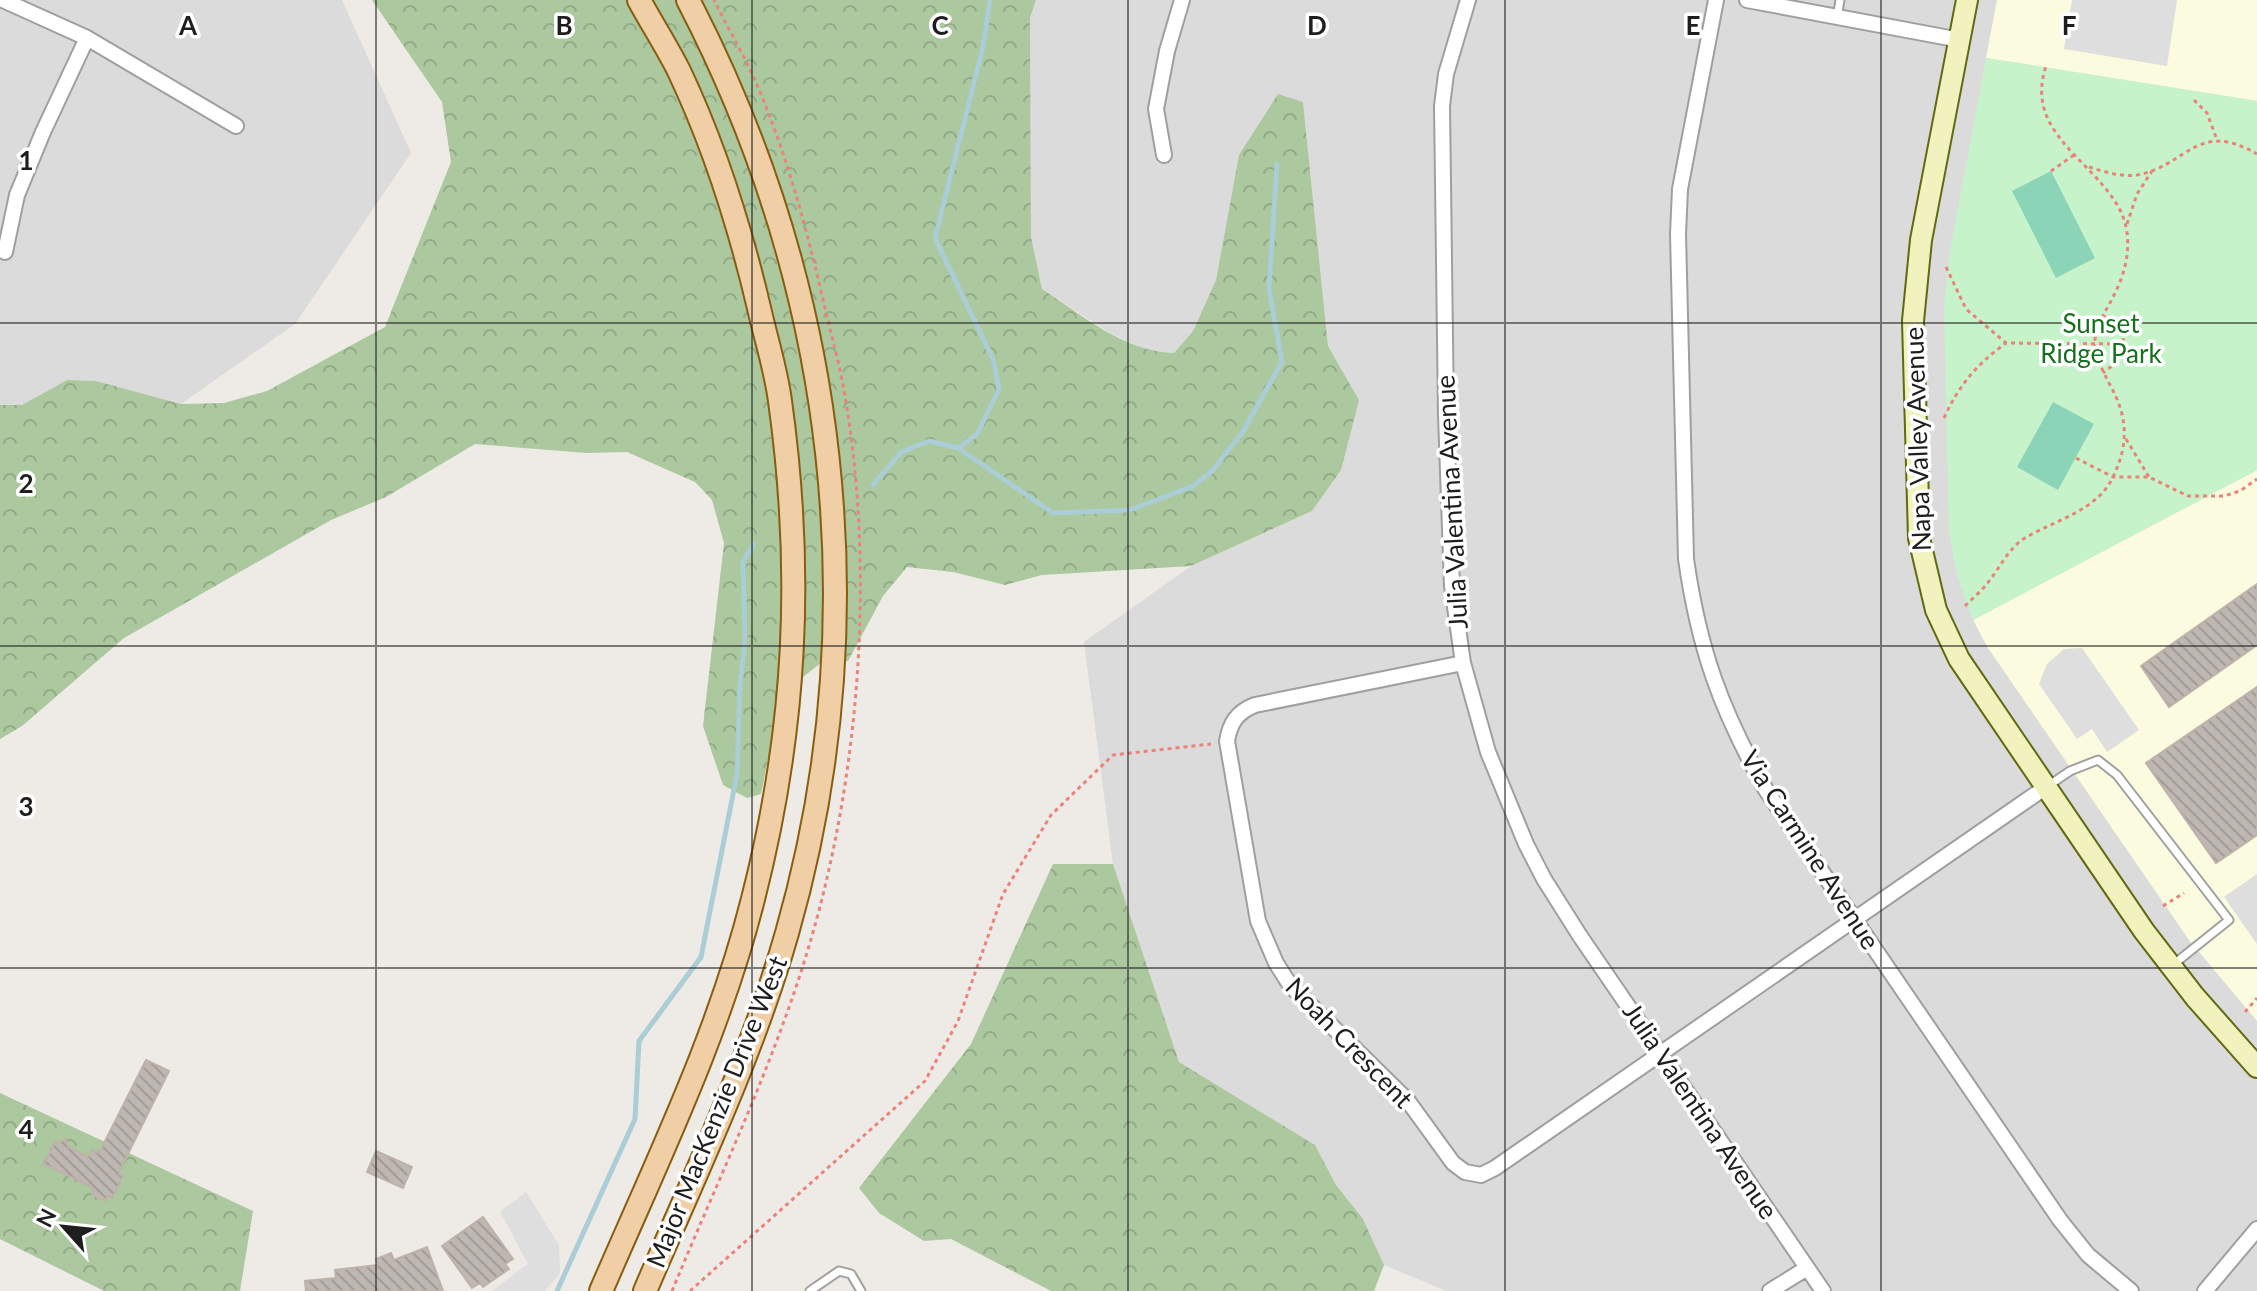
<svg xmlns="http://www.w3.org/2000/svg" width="2257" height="1291" font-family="Lato,sans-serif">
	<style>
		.residential { fill: #dcdbdb }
		.education { fill: #fbfbe0 }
		.forest { fill: url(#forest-crowns) }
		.park { fill: #c6f3c9 }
		.pitch { fill: #8bd4b7 }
		.parking { fill: #dedede }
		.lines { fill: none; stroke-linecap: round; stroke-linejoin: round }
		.stream { stroke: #aacdd6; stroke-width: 5 }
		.building { fill: url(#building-back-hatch); stroke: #beb2a9; stroke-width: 2 }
		.lane-casing { stroke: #9f9f9f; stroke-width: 11 }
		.street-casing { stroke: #9f9f9f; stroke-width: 18 }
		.secondary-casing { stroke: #616911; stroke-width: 24 }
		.primary-casing { stroke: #875d10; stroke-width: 26 }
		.path { stroke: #ea8379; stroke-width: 3; stroke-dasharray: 4 4; stroke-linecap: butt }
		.lane { stroke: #fff; stroke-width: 7 }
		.street { stroke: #fff; stroke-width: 14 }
		.secondary { stroke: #f1f2be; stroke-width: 20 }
		.primary { stroke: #f1cfa6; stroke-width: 22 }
		.grid { fill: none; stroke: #1e1e1e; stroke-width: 2; stroke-opacity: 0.55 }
		.labels { text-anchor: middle; stroke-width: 7; stroke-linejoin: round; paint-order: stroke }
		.park-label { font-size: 26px; fill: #17701d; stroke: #fff }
		.street-label { font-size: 26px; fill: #1e1e1e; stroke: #fff }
		.grid-label { font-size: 26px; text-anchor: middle; font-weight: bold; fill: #1e1e1e; stroke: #fff; stroke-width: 7; stroke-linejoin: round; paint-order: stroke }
	</style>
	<defs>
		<pattern id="forest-crowns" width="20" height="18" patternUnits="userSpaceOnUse" patternTransform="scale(2)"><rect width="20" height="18" fill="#abc89e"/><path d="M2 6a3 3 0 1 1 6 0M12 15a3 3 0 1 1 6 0" fill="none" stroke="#93ab88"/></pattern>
		<pattern id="building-back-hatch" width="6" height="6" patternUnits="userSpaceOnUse" patternTransform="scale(2)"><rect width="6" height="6" fill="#beb7b2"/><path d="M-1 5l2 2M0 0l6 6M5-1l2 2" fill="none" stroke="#a39d99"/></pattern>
	</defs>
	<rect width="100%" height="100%" fill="#eeeae5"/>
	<path class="residential" d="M0 0H342L411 153 295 324 181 404 96 381 67 380 22 405H0Z
		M1036 0H2257V1291H1446L1384 1265 1363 1219 1336 1185 1315 1145 1179 1062 1113 864 1084 642 1191 566 1312 511 1359 400 1328 346 1303 102 1239 155 1216 280 1193 331 1174 353H1153L1110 333 1042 289 1031 237 1030 17Z"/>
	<path class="education" d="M1997 0H2257V101L1986 58Z
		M2257 470V1021L2189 940 1988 648 1973 620Z"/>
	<path class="forest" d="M372 0H1036L1030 18 1031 237 1042 289C1082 315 1125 352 1174 353L1193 331 1216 280 1239 155 1278 94 1303 102 1328 346 1359 400 1341 470 1312 511 1191 566 1042 575 1005 585 953 572 907 567 883 596 848 661 822 662 798 681 775 724 761 794 747 798 723 785 703 726 724 543 712 500 695 482 627 452 587 453 475 444 386 497 331 520 124 638 22 726 0 739V405H22L67 380 96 381 181 404 224 403 267 391 385 327 451 162 442 102Z
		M1053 864H1113L1179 1062 1315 1145 1336 1185 1363 1219 1384 1265 1374 1291H1051L951 1239 924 1241 879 1213 859 1188 971 1044Z
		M0 1093 253 1211 240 1291H104L0 1239Z"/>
	<path class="park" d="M1986 58 2257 101V470L1973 620 1956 572 1949 532 1944 306 1950 251Z"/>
	<path class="pitch" d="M2051 171 2095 258 2056 278 2012 191Z
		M2053 402 2094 424 2058 490 2017 467Z"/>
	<path class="parking" d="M2072 0H2177L2167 66 2064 49Z
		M2082 648 2139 730 2107 752 2092 729 2077 739 2039 684 2047 664 2064 649Z
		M2257 874V944L2224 897Z
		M526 1192 559 1245 560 1273 545 1291H492L528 1264 500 1212Z"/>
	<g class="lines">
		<path class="stream" d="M958 448 977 434 999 389 993 359 935 238 983 47 990 0
			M873 485 901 452 929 441 958 448 1053 513 1130 510 1193 486 1212 471 1242 433 1282 362 1269 288 1277 164
			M557 1291 635 1119 639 1041 701 957 737 774 740 684 745 641 743 562 754 544"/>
	</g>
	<path class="building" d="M2257 584V645L2169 707 2141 666Z
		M2257 687V835L2216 863 2146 763Z
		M146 1060 169 1071 122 1166 119 1174 123 1176 112 1198 107 1196 105 1201 92 1195 94 1188 44 1164 55 1141 58 1143 66 1138 68 1147 88 1157 92 1150 99 1153Z
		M376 1151 412 1167 403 1188 367 1172Z
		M483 1217 513 1259 505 1264 509 1269 483 1287 480 1283 472 1288 442 1246Z
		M427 1247 443 1291H306L305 1281 336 1278 335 1270 378 1265 376 1259 391 1253 394 1260Z"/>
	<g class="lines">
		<g class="lane-casing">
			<path id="lane" d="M1837 18 1840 0
				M2048 786 2070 771 2098 760 2117 775 2229 920 2174 964
				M810 1291 839 1271 851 1274 861 1291"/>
		</g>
		<g class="street-casing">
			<path id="street" d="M3 0 87 38 236 126
				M1468 0 1446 74 1442 106 1446 415 1452 586 1463 663 1488 752 1526 844 1544 879 1580 936 1823 1291
				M1716 0 1680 189 1678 234 1686 559C1699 650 1721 710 1766 790L2060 1220 2088 1255 2131 1291
				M1747 0 1960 40
				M1164 155 1156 109 1167 51 1182 0
				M5 252 17 195 43 132 87 38
				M1463 663 1255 705C1237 712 1230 723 1227 741L1258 921 1276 963 1290 985 1408 1101 1453 1163 1465 1172 1481 1175 1495 1168 2046 787
				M1770 1291 1807 1268
				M2205 1291 2257 1229"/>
		</g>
		<g class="secondary-casing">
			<path id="secondary" d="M1967 0 1921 240 1913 321 1919 538 1936 610 1959 659 2144 931 2195 997 2257 1067"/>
		</g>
		<g class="primary-casing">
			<path id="primary" d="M601 1291C656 1163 719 1035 753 899 796 731 804 573 780 401 776 370 766 339 759 308 740 227 715 147 679 71 667 47 652 24 639 0
				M645 1291C695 1174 752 1056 787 933 877 619 838 289 688 0"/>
		</g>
		<path class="path" d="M2194 100 2207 113 2217 140
			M2089 167C2105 172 2121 177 2137 175 2187 166 2197 119 2257 154
			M2051 171 2074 155
			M2127 224 2137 194 2152 171
			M1946 267 1966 309 2006 343 2124 344
			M2102 315C2131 332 2130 354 2103 373
			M1944 418C1959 385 1977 364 2006 343
			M2126 439 2149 477
			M2076 458 2113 477H2149L2188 496H2224L2240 491 2257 479
			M1965 606C1972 599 1980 592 1986 585 1999 570 2008 548 2025 538 2055 520 2097 511 2113 477 2129 444 2128 417 2110 385 2103 371 2094 355 2095 340 2097 322 2107 310 2114 295 2128 268 2134 236 2119 208 2091 158 2024 132 2046 66
			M2163 906 2184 893
			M2245 1012 2257 998
			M672 1291C719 1177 774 1064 809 946 860 775 875 572 845 396 839 361 829 326 821 291 804 219 784 146 754 78 742 52 727 26 714 0
			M690 1291 925 1081 958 1021 1003 894 1051 815 1113 755 1211 744"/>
		<use href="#lane" class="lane"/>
		<use href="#street" class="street"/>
		<use href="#secondary" class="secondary"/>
		<use href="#primary" class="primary"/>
	</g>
	<path class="grid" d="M376 0V1291M752 0V1291M1128 0V1291M1505 0V1291M1881 0V1291M0 323H2257M0 646H2257M0 968H2257"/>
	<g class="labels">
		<g class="park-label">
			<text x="2101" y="333">Sunset<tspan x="2101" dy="30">Ridge Park</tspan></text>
		</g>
		<g class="street-label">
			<text transform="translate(1918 439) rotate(-92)" y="9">Napa Valley Avenue</text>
			<text transform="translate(1452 502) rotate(-93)" y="9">Julia Valentina Avenue</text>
			<text transform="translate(1810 850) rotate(57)" y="9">Via Carmine Avenue</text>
			<text transform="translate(1349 1043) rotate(46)" y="9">Noah Crescent</text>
			<text transform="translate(1700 1111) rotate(56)" y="9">Julia Valentina Avenue</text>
			<text transform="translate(717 1112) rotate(-68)" y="9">Major MacKenzie Drive West</text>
		</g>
	</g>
	<g class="grid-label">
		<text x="188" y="35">A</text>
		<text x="564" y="35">B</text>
		<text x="940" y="35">C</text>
		<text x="1317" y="35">D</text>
		<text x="1693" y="35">E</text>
		<text x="2069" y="35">F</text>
		<text x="26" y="170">1</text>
		<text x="26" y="493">2</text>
		<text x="26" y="816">3</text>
		<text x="26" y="1139">4</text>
	</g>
	<g transform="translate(64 1227) rotate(297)" stroke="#ffffff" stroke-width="6" paint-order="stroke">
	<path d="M0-6L14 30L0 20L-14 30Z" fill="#1e1e1e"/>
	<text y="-12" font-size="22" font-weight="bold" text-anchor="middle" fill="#1e1e1e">N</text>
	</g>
</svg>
